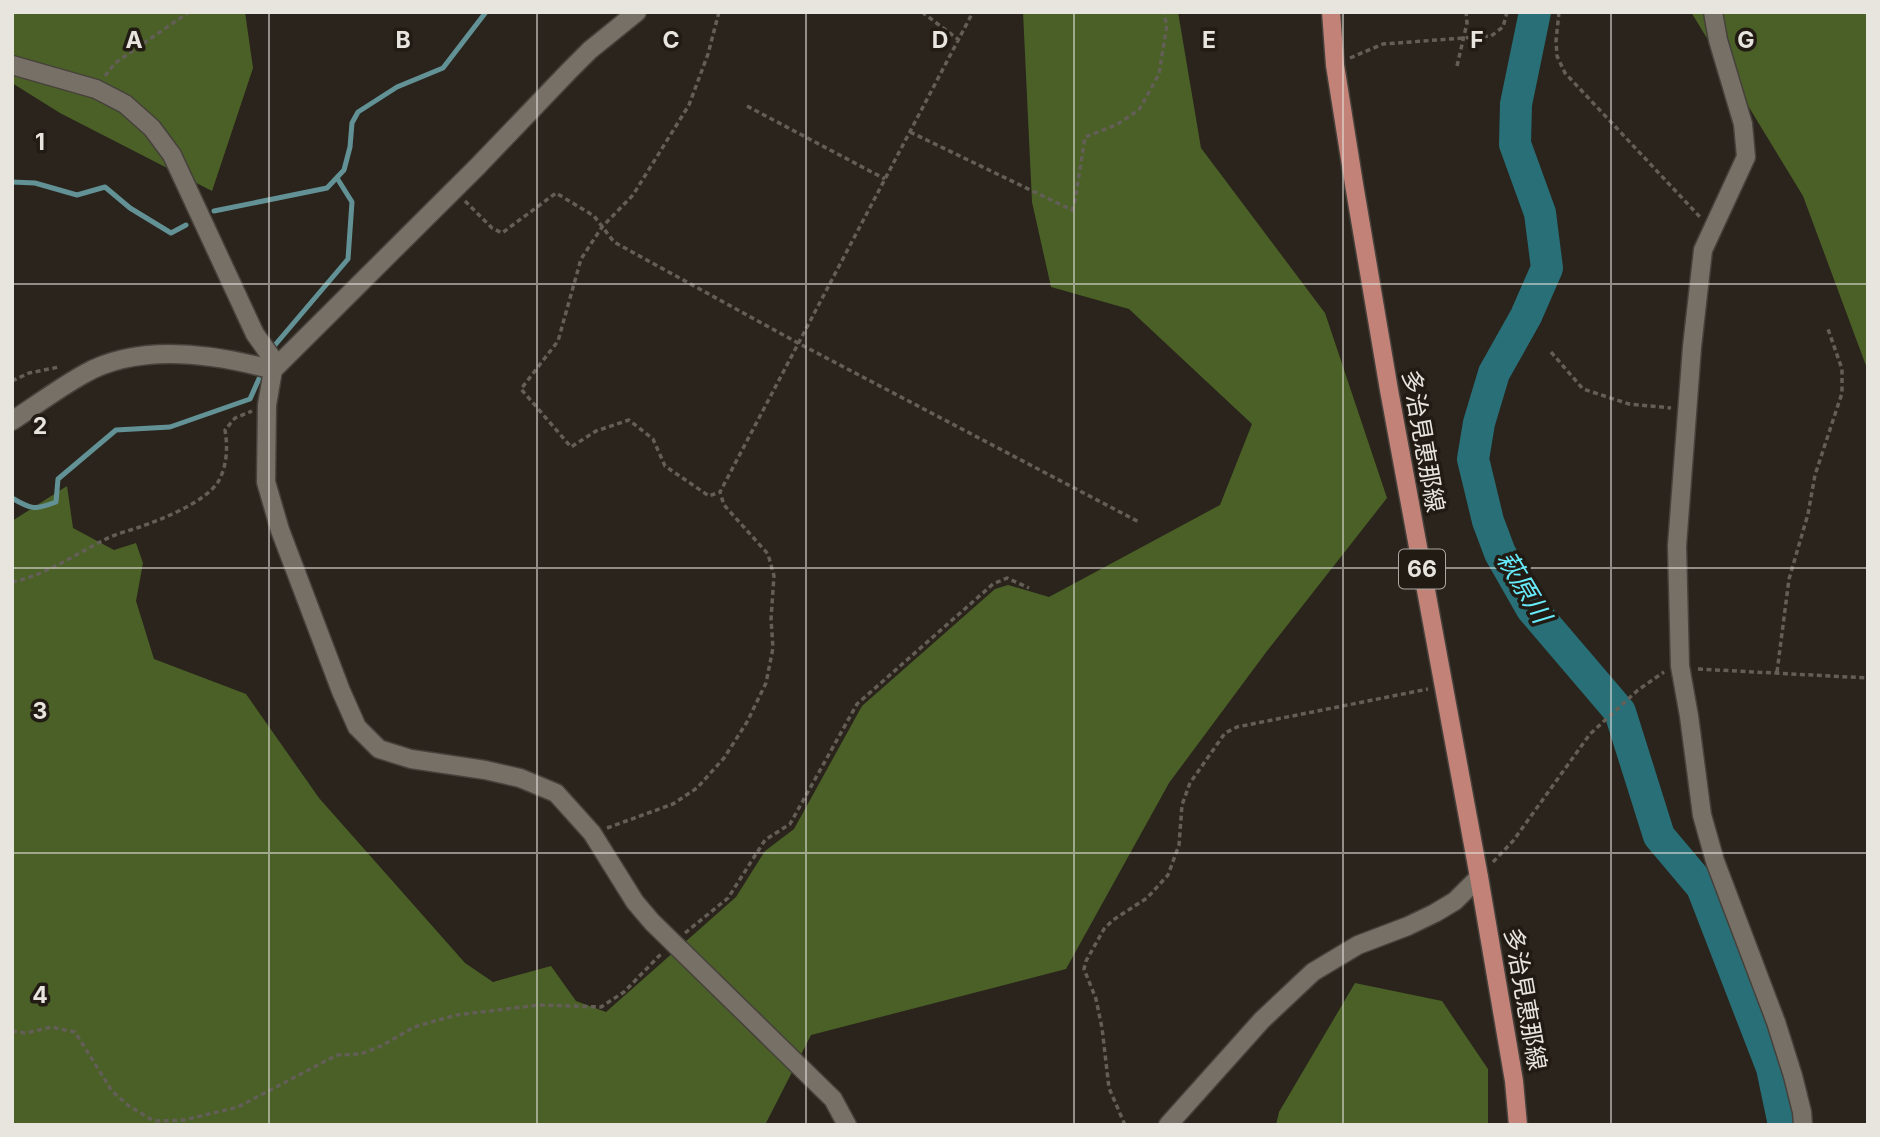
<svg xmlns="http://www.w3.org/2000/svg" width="1880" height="1137" font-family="Inter,'Noto Sans JP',sans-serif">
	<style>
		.forest { fill: #4a6027 }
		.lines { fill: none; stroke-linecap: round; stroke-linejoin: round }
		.stream { stroke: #629296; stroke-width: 5 }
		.river { stroke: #296f77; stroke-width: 32 }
		.street-casing { stroke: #46413b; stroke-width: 21 }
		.primary-casing { stroke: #46413b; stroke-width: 21 }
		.path { stroke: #635e56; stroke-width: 3.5; stroke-dasharray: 5 3.5; stroke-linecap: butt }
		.street { stroke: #777067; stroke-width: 18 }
		.primary { stroke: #c28278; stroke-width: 18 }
		.grid { fill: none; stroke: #e8e4de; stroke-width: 2; stroke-opacity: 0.55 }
		.labels { text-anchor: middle; stroke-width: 7; stroke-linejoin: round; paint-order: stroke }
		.shield { fill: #211b13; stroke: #aca8a1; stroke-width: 2 }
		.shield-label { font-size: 23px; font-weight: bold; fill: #e8e4de }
		.street-label { font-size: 24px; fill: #e8e4de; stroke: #211b13 }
		.water-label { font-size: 26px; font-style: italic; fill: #67ecfc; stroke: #211b13 }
		.grid-label { font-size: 23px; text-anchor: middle; font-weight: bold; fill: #e8e4de; stroke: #211b13; stroke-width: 7; stroke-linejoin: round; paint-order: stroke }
	</style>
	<rect width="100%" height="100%" fill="#2a241c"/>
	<path class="forest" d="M12 12H245L253 68 212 191 60 113 12 83Z
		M1023 12H1178L1201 148 1325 313 1387 498 1267 651 1169 783 1066 969 811 1035 765 1125H12V521L67 486 73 528 114 550 136 543 143 563 136 601 154 659 246 694 319 798 465 963 493 982 551 966 576 1001 606 1012 736 897 765 851 794 829 862 706 995 589 1008 585 1049 597 1220 505 1252 424 1129 309 1051 287 1032 202Z
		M1691 12H1868V371L1803 196Z
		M1355 983 1442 1001 1488 1069V1125H1276L1279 1112Z"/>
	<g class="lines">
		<path class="stream" d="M12 182 35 183 77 195 105 187 130 208 171 233 186 225
			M214 211 327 188 344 170 350 147 352 123 358 112 397 87 443 68 486 12
			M273 350 275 345 348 259 352 202 337 178
			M12 498C32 510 35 510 56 502L58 479 116 430 170 427 250 399 262 372"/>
		<path class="river" d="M1535 12 1516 104 1515 144 1540 213 1547 268 1526 316 1494 373 1479 423 1473 459 1488 521 1500 553 1532 609 1620 712 1659 836 1702 887 1772 1068 1784 1125"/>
		<g class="street-casing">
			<path id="street" d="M637 12 590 50 569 71 478 166 273 370 267 405 266 482 280 530 341 691 357 727 379 749 411 759 485 770 520 778 556 793 592 833 635 902 652 922 833 1099 847 1125
				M1713 12 1718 40 1743 124 1746 157 1703 250 1692 347 1677 546 1680 666 1689 716 1702 815 1715 861 1776 1022 1793 1076 1802 1112 1803 1125
				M12 65 96 89 125 104 152 128 172 155 255 334 277 365
				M12 421C36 405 59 388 84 374 139 343 215 354 273 370
				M1168 1125 1262 1020 1313 972 1358 945 1408 926 1435 913 1455 901 1479 877"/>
		</g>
		<g class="primary-casing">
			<path id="primary" d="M1331 12 1335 65 1354 184 1389 390 1479 877 1514 1081 1518 1125"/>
		</g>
		<path class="path" d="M719 12 708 54 689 105 633 195 602 227 581 259 558 341 521 389 571 447 596 431 629 420 653 439 665 466 709 496 720 492
			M922 12 959 40
			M1559 12 1556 41 1557 56 1565 73 1700 217
			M1350 58 1383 44 1491 36 1503 27 1507 12
			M1457 66 1467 23 1466 12
			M105 76 115 63 189 12
			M747 106 885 179
			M910 132 1072 210 1075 201 1085 137 1116 125 1139 110 1159 74 1167 25 1163 12
			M465 201 492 228 502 233 556 193 594 216 614 242 798 343 1139 522
			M1551 352 1583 389 1629 404 1671 408
			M12 381 29 373 59 367
			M12 582C46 575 74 555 104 540 115 534 128 531 140 527 162 519 204 503 218 482 227 467 228 447 225 430L235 418 252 411
			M1698 669 1868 678
			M1777 672 1789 579 1808 514 1815 475 1842 393V369L1828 329
			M607 828 673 804 697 788 724 758 747 722 766 683 773 648 771 619 774 576 768 554 724 505 720 492 973 12
			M1493 862 1513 841 1590 734 1638 690 1664 672
			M685 933 728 898 765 840 790 824 857 704 993 584 1007 578 1029 588
			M12 1031 26 1033 51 1027 75 1032 112 1091 129 1106 154 1121 184 1120 238 1107 337 1055 361 1054 381 1046 414 1027 456 1015 539 1005 601 1007 624 992 661 954
			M1125 1125 1109 1088 1102 1028 1096 999 1084 969 1086 961 1104 929 1113 920 1147 898 1168 875 1179 845 1182 805 1190 783 1225 733 1237 727 1428 689"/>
		<use href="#street" class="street"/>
		<use href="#primary" class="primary"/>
	</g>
	<path class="grid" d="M269 12V1125M537 12V1125M806 12V1125M1074 12V1125M1343 12V1125M1611 12V1125M12 284H1868M12 568H1868M12 853H1868"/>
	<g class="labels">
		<rect class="shield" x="1399" y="549.5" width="46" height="39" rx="5"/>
		<g class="shield-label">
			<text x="1422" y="577">66</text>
		</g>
		<g class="street-label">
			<text transform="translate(1423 441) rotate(80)" y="8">多治見恵那線</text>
			<text transform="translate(1525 999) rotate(80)" y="8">多治見恵那線</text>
		</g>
		<g class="water-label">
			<text transform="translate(1524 587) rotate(59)" y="9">萩原川</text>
		</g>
	</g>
	<g class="grid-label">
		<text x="134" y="48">A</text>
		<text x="403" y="48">B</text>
		<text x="671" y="48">C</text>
		<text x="940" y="48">D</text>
		<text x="1209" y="48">E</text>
		<text x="1477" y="48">F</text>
		<text x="1746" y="48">G</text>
		<text x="40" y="150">1</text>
		<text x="40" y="434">2</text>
		<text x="40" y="719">3</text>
		<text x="40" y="1003">4</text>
	</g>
	<rect width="1880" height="1137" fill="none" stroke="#e8e4de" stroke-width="28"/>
</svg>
